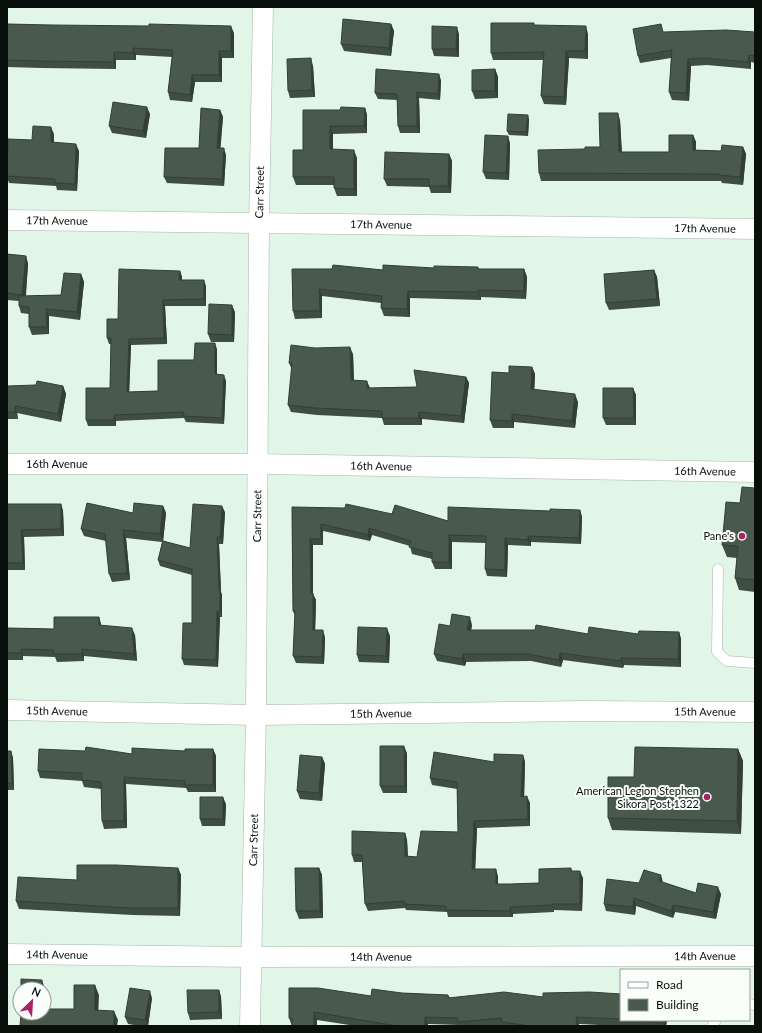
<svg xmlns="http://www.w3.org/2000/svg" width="762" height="1033" font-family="Lato,sans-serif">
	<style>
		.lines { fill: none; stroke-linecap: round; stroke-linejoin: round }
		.lane-casing { stroke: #a3b7a8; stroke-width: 11 }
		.street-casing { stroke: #a3b7a8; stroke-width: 21 }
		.lane { stroke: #fff; stroke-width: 10 }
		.street { stroke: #fff; stroke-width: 20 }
		.wall { fill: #3f4d42 }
		.shaded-wall { fill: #333f36 }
		.building { fill: #495a4d; stroke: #333f36 }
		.poi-dot { fill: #a92167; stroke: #fafefb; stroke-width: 1.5 }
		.labels { text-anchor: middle; stroke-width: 4; stroke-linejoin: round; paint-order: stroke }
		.street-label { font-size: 11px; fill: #09100b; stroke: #fafefb }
		.poi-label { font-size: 11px; fill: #09100b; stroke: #fafefb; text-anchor: end }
	</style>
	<rect width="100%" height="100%" fill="#e1f6e6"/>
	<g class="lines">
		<g class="lane-casing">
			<path id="lane" d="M718 569 717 652 727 661 755 663
				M749 1004 755 1005
				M712 1026 716 1020"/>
		</g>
		<g class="street-casing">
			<g id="street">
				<path id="s1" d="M7 220 755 229"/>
				<path id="s2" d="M7 464H257L755 472"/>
				<path id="s3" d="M7 710 256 715 583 711 755 712"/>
				<path id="s4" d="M7 954 251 957 755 956"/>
				<path id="s5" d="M250 1026 256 715 259 223 263 7"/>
			</g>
		</g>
		<use href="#lane" class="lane"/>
		<use href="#street" class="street"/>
	</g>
	<path class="wall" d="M7 24 234 33V58H222V82H195L192 102 170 100 168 92 172 57 136 55V60H116V69L41 68 7 67Z
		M391 24 394 31 391 56 344 51 341 44Z
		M535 25 588 34V59L569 58 566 105 544 104 541 96 543 60H493L491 53Z
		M664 32H755V63L751 62V69L707 65 691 66 689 101 672 100 669 92 671 58 640 63 638 56Z
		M459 34V57L434 56 432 49Z
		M313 66 315 97 290 98 288 91Z
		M495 69 498 77V98L475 99 472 91Z
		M439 74 441 81 440 100 419 98 420 133H400L398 126 397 100 378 99 375 93Z
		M365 108 367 115V133L333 134V149L357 158V196H337L334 188V185H296L293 177 303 150 340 110Z
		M220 110 223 117 220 148 226 155 224 186 167 183 164 177 199 148Z
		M150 114 146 138 112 133 109 126Z
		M529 119 528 136 509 135 507 131Z
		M620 120 622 152H669L693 135 696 142V150L721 151 743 147 746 154 743 185 722 183 721 181H541L539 173 585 149 600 147Z
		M54 134V143L79 151 77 191 57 190 56 186 9 183 7 177V169L32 140Z
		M508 136 510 144 509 180 486 179 483 172Z
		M449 154 452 161 451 193H431L429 187 387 186 384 179Z
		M7 254 26 256 28 264 26 296 61 295 81 274 84 282 80 320 49 316V334L32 335 29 327V314L21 313 19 306V301L7 300Z
		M478 267 479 269H524L527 277 526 299 481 297V300L410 298V317L384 316 381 308V303L322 296V318L295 319 293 311 292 269 383 270Z
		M654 270 657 277 660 306 609 310 606 303Z
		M180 271 182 277V280L206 286V306H165L167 344 131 345 129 392 158 391 194 360 217 349V374L226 381 224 424 186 422 184 418 116 421V426H88L86 420 110 388 111 344H109L107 338 118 319Z
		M235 312 234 342H211L208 334Z
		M353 354 354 380 370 388 417 387 466 377 469 383 464 423 422 419V425H384L382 418 317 415 291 412 288 405 292 370 289 363Z
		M532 367 535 374 534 390 578 402 575 428 514 422V428H493L490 420 509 373Z
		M7 386H63L66 394 61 422 17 413 18 419H7Z
		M633 388 636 395V425H606L603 418Z
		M755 488V592L739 590 735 578 737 558 727 557 722 545 740 503Z
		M7 504H61L63 511 64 536 24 537 25 570H7Z
		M163 506 166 513 163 541 190 548 225 512 223 544H219L221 592 222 595V617H220L218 667 184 665 182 659 192 623V575L160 566 158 560 162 542 126 538 130 580 112 582 109 574 106 541 84 536 81 529 133 513Z
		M292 507 392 514 448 521 550 511 580 510 582 517 581 544 531 542V546L508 545 507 577 487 576 485 569 486 543 452 542V569H435L432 562V559L412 554 410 546 372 535 370 541 323 531V545H313V594L316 600 315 630 325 637 324 664 296 663 293 656 295 616 293 611Z
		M99 617 101 625 135 635 137 661 84 656V661L57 662 55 657 23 656V660H7V628L54 629Z
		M472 625 471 630 588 634H638L679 632 681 639V667L624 665 623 668 563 660 561 667 531 661 466 662 465 666 437 661 434 654 450 626Z
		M390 636 389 663 359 662 357 655Z
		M213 749 216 756V792H188L186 788 126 784 127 828 104 829 102 821 101 789 84 787 82 781 40 778 38 771 132 754 185 751Z
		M738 749 743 761 741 834 612 830 608 818 634 777Z
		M7 751H11L13 758 14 790H7Z
		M407 753V793H383L380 786Z
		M322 757 325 764 322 801 300 799 297 791Z
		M525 761 524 797 530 803V826L477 828 475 869 498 876V884H510L539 883 571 868 572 871 583 878 582 911 554 910V912L513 914V917H448L447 912 406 910 405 908 368 911 365 904 362 862H354L352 855 405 833 407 840 408 856 417 857 458 832 457 789 432 785 430 778 494 762Z
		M226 804 225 826H202L200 819Z
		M178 868 181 875 180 916 133 915 19 909 16 901 77 880Z
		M319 868 322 875 323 918 299 919 296 911Z
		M663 882 696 893 721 894 716 919 675 912 673 918 636 906 635 915 606 911 604 904 639 883Z
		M219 990 221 997 222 1019 190 1020 188 1013Z
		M402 993 448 995 450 998 543 997 621 994V1020H667L666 1026H620L579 1024V1026H503V1025L492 1026H460L459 1025 428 1024V1026H356L317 1020V1026H292L289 1018 371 996Z
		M152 998 148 1026H140L128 1024 125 1017Z"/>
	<path class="shaded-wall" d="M391 24 394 31 391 56 389 48Z
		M231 26 234 33V58L231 51Z
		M586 26 588 34V59L585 51Z
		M457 27 459 34V57L456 49Z
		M133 48 136 55V60L133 53Z
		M219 51 222 58V82L219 75Z
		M566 51 569 58 566 105 564 97Z
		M114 52 116 60V69L114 62Z
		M749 55 751 62V69L748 62Z
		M311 58 313 66 315 97 312 90Z
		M688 59 691 66 689 101 686 93Z
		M495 69 498 77V98L495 91Z
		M439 74 441 81 440 100 438 94Z
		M192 75 195 82 192 102 190 95Z
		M417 92 419 98 420 133 417 126Z
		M147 107 150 114 146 138 143 131Z
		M365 108 367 115V133L364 126Z
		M220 110 223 117 220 155 217 148Z
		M618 113 620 120 622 159 619 152Z
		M528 115 529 119 528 136 526 132Z
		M330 126 333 134V157L330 149Z
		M51 127 54 134 53 150 51 142Z
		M693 135 696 142 695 157 693 150Z
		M508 136 510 144 509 180 506 173Z
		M76 144 79 151 77 191 75 184Z
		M743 147 746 154 743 185 740 177Z
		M224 148 226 155 224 186 222 179Z
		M354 150 357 158V196L354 189Z
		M449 154 452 161 451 193 448 186Z
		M26 256 28 264 25 302 22 295Z
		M524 269 527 277 526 299 524 291Z
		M654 270 657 277 660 306 657 299Z
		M180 271 182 277V286L179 280Z
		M81 274 84 282 80 320 77 312Z
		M204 280 206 286V306L204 299Z
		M319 289 322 296V318L320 311Z
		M478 290 481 297V300L478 292Z
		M408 291 410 298V317L407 309Z
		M163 300 165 306 167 344 164 338Z
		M232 305 235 312 234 342 232 335Z
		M46 309 49 316V334L47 327Z
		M129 339 131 345 129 398 127 392Z
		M215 343 217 349V381L215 374Z
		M350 347 353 354 354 387 351 380Z
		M532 367 535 374 534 397 531 389Z
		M224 375 226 381 224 424 222 418Z
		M466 377 469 383 464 423 461 416Z
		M367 381 370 388H367Z
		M63 386 66 394 61 422 58 414Z
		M633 388 636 395V425L634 418Z
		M575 394 578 402 575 428 572 421Z
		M15 406 17 413 18 419 15 412Z
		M419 412 422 419V425L419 418Z
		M512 414 514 422V428L512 421Z
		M114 415 116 421V426L114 420Z
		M61 504 63 511 64 536 61 529Z
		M163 506 166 513 163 542 160 534Z
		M222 506 225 512 223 544 220 537Z
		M580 510 582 517 581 544 579 538Z
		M321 524 323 531V545L321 539Z
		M369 528 372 535 370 541 368 535Z
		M21 530 24 537 25 570 23 563Z
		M123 530 126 538 130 580 127 573Z
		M449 535 452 542V569L449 562Z
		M528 536 531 542V546L528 540Z
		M217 537 219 544 221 592 222 595V617L220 611Z
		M505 538 508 545 507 577 505 570Z
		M310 539 313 545V594L316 600 315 636 313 630 311 593Z
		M217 611 220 617 218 667 216 660Z
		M99 617 101 624V632L99 625Z
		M470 617 472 625 470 638 467 630Z
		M132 628 135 635 137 661 134 654Z
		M387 628 390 636 389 663 386 656Z
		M323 630 325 637 324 664 322 657Z
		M679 632 681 639V667L678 659Z
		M21 649 23 656V660L21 653Z
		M82 649 84 656V661L82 654Z
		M560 653 563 660 561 667 559 660Z
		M463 654 466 662 465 666 462 659Z
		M621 658 624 665 623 668 621 661Z
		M404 746 407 753V793L405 786Z
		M213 749 216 756V792L213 785Z
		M738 749 743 761 741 834 737 821Z
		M11 751 13 758 14 790 12 783Z
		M523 755 525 761 524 803 521 797Z
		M322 757 325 764 322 801 319 793Z
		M124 777 126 784 127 828 124 821Z
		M527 796 530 803V826L528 819Z
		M223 797 226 804 225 826 223 819Z
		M474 821 477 828 475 876 472 869Z
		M405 833 407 840 408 863 405 856Z
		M178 868 181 875 180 916 178 908Z
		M319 868 322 875 323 918 320 911Z
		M496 869 498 876V891L496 884Z
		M580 871 583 878 582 911 580 904Z
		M661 875 663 882 659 881Z
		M718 887 721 894 716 919 713 912Z
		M634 898 636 906 635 915 633 907Z
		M673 905 675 912 673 918 671 911Z
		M510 907 513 914V917L510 911Z
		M42 980 45 989V1018L44 1013V989H42Z
		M95 985 99 995 98 1019 95 1010Z
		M219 990 221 997 222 1019 219 1012Z
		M150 991 152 998 148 1026 145 1020Z
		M114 1011 118 1020 117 1026H114Z
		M314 1012 317 1020V1026H314Z
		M425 1017 428 1024V1026H425Z
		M576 1017 579 1024V1026H577Z
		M664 1020H667L666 1026H664L663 1023Z"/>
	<path class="building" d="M343 19 391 24 389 48 341 44Z
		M491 23H534V25L586 26 585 51H566L564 97 541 96 544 52 491 53Z
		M7 24 52 25 149 26V24L231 26V51H219V75H192L190 95 168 92 173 50 133 48V53L114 52V62L39 61 7 60Z
		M661 24 663 32 726 30 755 32V56L749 55 748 62 705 58 688 59 686 93 669 92 672 50 638 56 633 29Z
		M432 26 457 27 456 49H432Z
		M311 58 312 90 288 91 287 59Z
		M376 69 439 74 438 94 417 92V126H398L397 94 375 93Z
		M495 69V91H472V70Z
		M113 102 147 107 143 131 109 126Z
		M341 107 365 108 364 126H330V149L354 150V189L334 188V177H293V150H303V110H340Z
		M201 108 220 110 217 148H224L222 179 164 177 165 148H199Z
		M599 113H618L619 152H669V135H693V150L721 151 722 145 743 147 740 177 719 175V174L539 173 538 150 585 149V147H600Z
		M508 114 528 115 526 132 507 131Z
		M33 126 51 127V142L76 144 75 184 55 183V179L7 176 8 139 32 140Z
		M485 135 508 136 506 173 483 172Z
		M385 152 449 154 448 186H429V179H384Z
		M7 254 26 256 22 295 7 293Z
		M333 265 383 270V265L434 268V266L478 267V269H524V291L478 290V292L408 291 407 309 381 308 382 296 319 289 320 311H293L292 269H332Z
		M119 269 180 271 179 280H204V299L163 300 164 338 129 339 127 392 158 391V360H194L195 343H215V374L224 375 222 418 183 416 184 412 114 415V420H86V388H110L111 338H107V319H118Z
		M654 270 657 299 606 303 604 274Z
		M64 273 81 274 77 312 46 309 47 327H29V307L19 306V296L61 295Z
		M209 304 232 305V335L208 334Z
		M291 345 315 348 350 347 351 380 367 381V388L417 387 414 370 466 377 461 416 419 412V418H382V411L315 408 288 405 292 363H289Z
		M509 366 532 367 531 389 575 394 572 421 512 414V421L490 420 492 372 509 373Z
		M37 381 63 386 58 414 15 406V412H7V386L36 385Z
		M603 388H633L634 418H603Z
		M742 487 755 488V580L735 578 738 546 722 545 726 502 740 503Z
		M87 503 133 513 134 503 163 506 160 534 123 530 127 573 109 574 105 534 81 529Z
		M7 504H61V529L21 530 23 563H7Z
		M193 504 222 506 220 537H217L219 589H220V611H217L216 660 182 659 183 623H192V569L158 560 163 541 190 548Z
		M346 504 392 514 395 505 448 521V507L550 511V509L580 510 579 538 528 536V540L505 538V570L485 569 486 536 449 535V562H432V553L409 547 411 541 369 528 368 535 321 524V539H310L311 593H313V630H323L322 657 293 656 295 611H293L292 507 345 508Z
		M452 614 470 617 467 630H535L536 625 588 634 589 627 638 634 639 631 679 632 678 659 621 658V661L560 653 559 660 528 654H463L462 659 434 654 439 624 450 626Z
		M54 617H99V625L132 628 134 654 82 649V654H54V650L21 649V653H7V628L54 629Z
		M358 627 387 628 386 656 357 655Z
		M380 746H404L405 786H380Z
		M86 747 132 754V748L185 751V749H213V785H185V781L124 777V821H102L101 782 82 780V773L38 771 39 749 85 751Z
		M635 747 738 749 737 821 608 818V777H634Z
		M7 751H11L12 783H7Z
		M434 752 494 762V754L523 755 521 797 527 796 528 819 474 821 472 869H496V884H510L539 883V869L571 868V871H580V904H552V905L510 907V911L446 910V906L404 904V901L365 904 362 855H352V831L405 833V856L417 857 421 831 458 832 457 782 430 778Z
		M300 755 322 757 319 793 297 791Z
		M200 797H223V819H200Z
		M77 865H116L178 868V908H130L16 901 18 877 77 880Z
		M295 868H319L320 911H296Z
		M644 870 661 875 659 881 696 893 698 883 718 887 713 912 673 905 671 911 634 898 633 907 604 904 607 879 639 883Z
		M21 979 42 980V989H21Z
		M74 985H95V1010L114 1011V1026H20L21 1013H44V1009H74Z
		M130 988 150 991 145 1020 125 1017Z
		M289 988H318L371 996 372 989 402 993 448 995V998L504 992 543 997V993L590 992 621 994V1019L576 1017 577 1026H524V1025L501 1022 502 1018 458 1022V1018L425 1017V1026H397L314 1012V1026H292V1018H289Z
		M187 990H219V1012L188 1013Z
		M629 1020H664L663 1023Z"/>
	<g class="poi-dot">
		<circle cx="742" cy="536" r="4"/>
		<circle cx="707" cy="797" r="4"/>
	</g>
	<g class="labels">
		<g class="street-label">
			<text dy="4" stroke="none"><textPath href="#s5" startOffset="834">Carr Street</textPath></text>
			<text dy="4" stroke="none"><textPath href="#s1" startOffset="50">17th Avenue</textPath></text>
			<text dy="4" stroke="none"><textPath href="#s1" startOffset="374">17th Avenue</textPath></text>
			<text dy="4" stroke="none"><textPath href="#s1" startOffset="698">17th Avenue</textPath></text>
			<text dy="4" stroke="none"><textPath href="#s2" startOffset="50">16th Avenue</textPath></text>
			<text dy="4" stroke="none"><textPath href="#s2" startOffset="374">16th Avenue</textPath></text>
			<text dy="4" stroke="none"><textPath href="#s2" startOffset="698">16th Avenue</textPath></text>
			<text dy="4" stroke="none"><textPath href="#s5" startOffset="510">Carr Street</textPath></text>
			<text dy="4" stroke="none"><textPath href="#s3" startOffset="50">15th Avenue</textPath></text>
			<text dy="4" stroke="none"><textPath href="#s3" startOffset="698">15th Avenue</textPath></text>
			<text dy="4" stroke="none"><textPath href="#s3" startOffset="374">15th Avenue</textPath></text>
			<text dy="4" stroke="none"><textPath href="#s5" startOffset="186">Carr Street</textPath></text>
			<text dy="4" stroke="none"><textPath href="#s4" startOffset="50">14th Avenue</textPath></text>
			<text dy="4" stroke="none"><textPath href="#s4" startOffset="698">14th Avenue</textPath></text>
			<text dy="4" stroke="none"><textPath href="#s4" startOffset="374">14th Avenue</textPath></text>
		</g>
		<g class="poi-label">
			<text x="734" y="540">Pane's</text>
			<text x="699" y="795">American Legion Stephen<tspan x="699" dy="13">Sikora Post 1322</tspan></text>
		</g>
	</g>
	<rect width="762" height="1033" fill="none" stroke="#09100b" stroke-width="16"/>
	<rect x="620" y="969" width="130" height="52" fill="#fafefb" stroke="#9a9f9b"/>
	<rect x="628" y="982" width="20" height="6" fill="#ffffff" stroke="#9a9f9b"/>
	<text x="656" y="989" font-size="12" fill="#09100b">Road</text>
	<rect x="628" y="999" width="20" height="12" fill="#495a4d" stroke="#9a9f9b"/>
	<text x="656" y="1009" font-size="12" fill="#09100b">Building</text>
	<g transform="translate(32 1001) rotate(25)"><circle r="19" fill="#fafefb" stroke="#9a9f9b"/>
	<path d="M0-3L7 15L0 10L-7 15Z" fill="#a92167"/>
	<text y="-6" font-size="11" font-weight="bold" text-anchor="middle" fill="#09100b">N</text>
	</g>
</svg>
